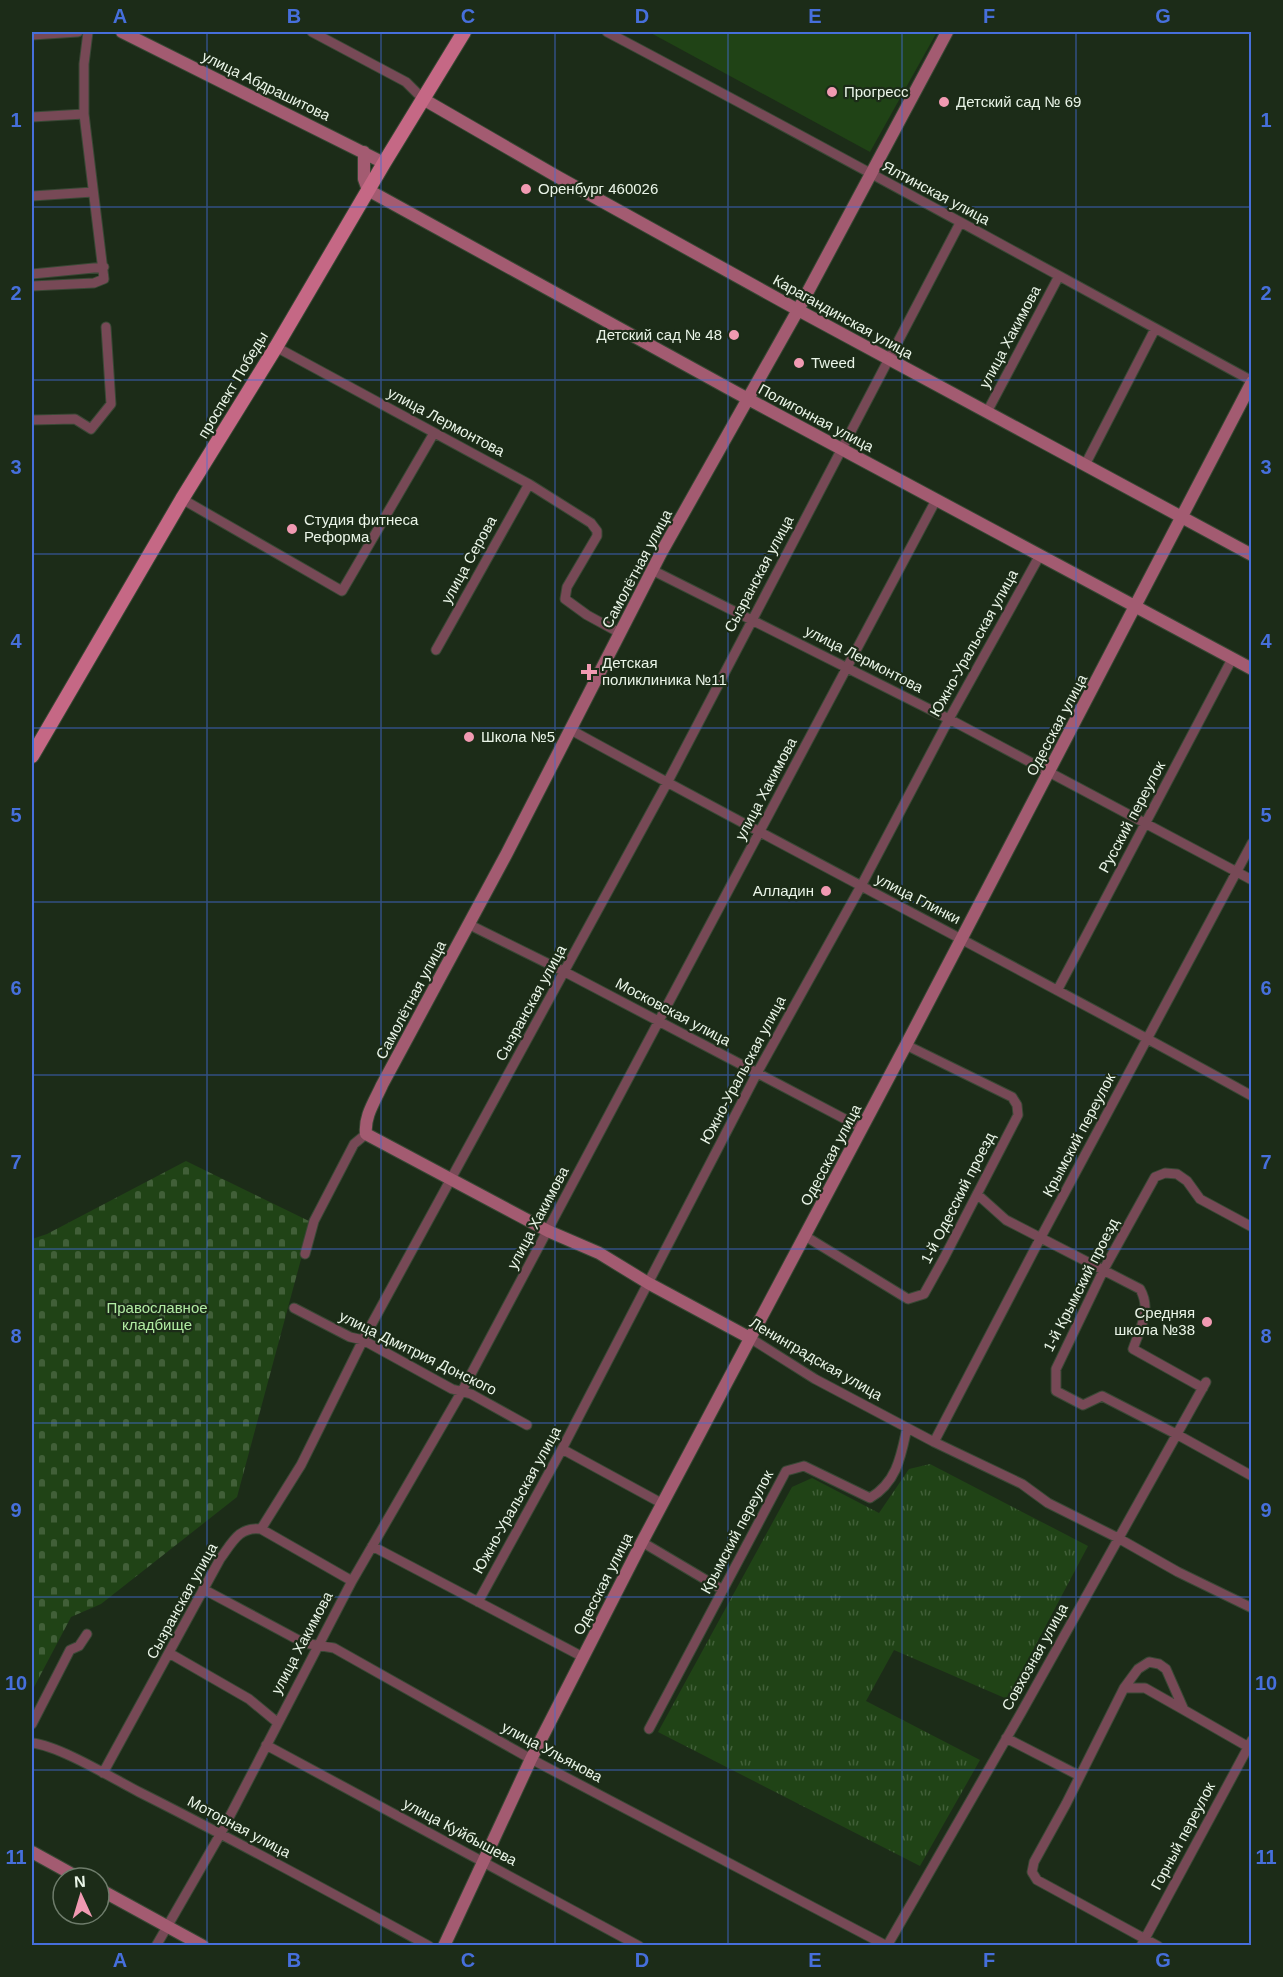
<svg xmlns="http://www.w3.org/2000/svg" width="1283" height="1977" font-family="Arial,sans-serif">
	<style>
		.cemetery { fill: url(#cemetery-stones) }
		.park { fill: url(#park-tufts) }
		.pitch { fill: #204316 }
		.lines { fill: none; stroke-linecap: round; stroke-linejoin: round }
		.street-casing { stroke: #394835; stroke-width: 11 }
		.secondary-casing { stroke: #394835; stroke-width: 14 }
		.primary-casing { stroke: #394835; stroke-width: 16 }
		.street { stroke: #774956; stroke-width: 9 }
		.secondary { stroke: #a35b71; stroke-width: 12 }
		.primary { stroke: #c56885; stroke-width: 14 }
		.grid { fill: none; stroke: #466fdb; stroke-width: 1.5; stroke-opacity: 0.55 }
		.poi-dot { fill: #f19ab2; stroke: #1c2c18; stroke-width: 2 }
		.labels { text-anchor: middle; stroke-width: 4.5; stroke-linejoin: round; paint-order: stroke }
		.street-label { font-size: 15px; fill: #eaf5e8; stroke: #1c2c18 }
		.poi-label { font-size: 15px; fill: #eaf5e8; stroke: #1c2c18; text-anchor: start }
		.park-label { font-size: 15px; fill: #b1eba3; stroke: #1c2c18 }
		.neatline { fill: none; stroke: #466fdb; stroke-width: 2 }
		.grid-label { font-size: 20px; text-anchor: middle; font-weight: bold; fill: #466fdb }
	</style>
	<defs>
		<pattern id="cemetery-stones" width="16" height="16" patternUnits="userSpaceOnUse" patternTransform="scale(1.5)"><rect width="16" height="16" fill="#204316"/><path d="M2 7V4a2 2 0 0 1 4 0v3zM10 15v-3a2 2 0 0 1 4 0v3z" fill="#415f38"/></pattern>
		<pattern id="park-tufts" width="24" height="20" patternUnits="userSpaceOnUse" patternTransform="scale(1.5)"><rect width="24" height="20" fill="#204316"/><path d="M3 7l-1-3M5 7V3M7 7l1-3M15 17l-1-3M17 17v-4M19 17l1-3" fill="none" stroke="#415f38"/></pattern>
	</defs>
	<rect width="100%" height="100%" fill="#1c2c18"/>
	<path class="cemetery" d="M186 1161 311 1222 237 1497 101 1604 71 1617 32 1691V1239L47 1234Z"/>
	<path class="park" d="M930 1464 1088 1546 1007 1699 894 1650 866 1701 980 1760 920 1866 658 1732 792 1487 812 1478 879 1513 909 1469Z"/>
	<path class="pitch" d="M649 32H937L870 152Z"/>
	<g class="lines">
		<g class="street-casing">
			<path id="street" d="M312 32 406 82 423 99
				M607 32C823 146 1037 264 1252 381
				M32 35 78 32
				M32 117 84 114
				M32 196 93 192
				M32 274 104 267
				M32 286 94 283 104 279 84 114V64L88 32
				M276 347 529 484 591 523 597 531V536L567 587 565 599 587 615 620 633
				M987 412 1059 276
				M32 420 75 419 91 429 111 404 106 327
				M1085 465 1155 329
				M182 499 342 591 434 433
				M652 570 949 719 1252 880
				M436 650 529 484
				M571 730C797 854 1026 971 1252 1096
				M468 924 565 972 862 1128
				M1058 989 1232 659
				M977 1194 1006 1220 1140 1289C1152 1310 1140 1328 1133 1349L1203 1388
				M1252 1227 1200 1199 1187 1181 1177 1174 1165 1173 1155 1177 1104 1269 1056 1369V1391L1083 1405 1102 1396 1178 1435 1252 1476
				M805 1236 908 1299 924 1294 944 1258 1018 1115 1017 1105 1012 1097 906 1045
				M305 1254 314 1221 354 1144 366 1134
				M294 1308 350 1337 363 1340 452 1389 471 1394 527 1425
				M750 1338 815 1379 934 1442 1022 1484 1048 1503 1118 1538 1178 1572 1252 1608
				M934 1442 1041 1237 1252 843
				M562 1449 663 1504
				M261 1529 352 1581
				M642 1542 723 1590
				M372 1546 583 1657
				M203 1589 304 1643 334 1648 531 1759 887 1946
				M478 1602 562 1449 757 1073 861 886 949 719 1040 555
				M169 1653 249 1699 278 1723
				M1124 1688H1145L1184 1710
				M32 1724 70 1650 79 1646 87 1634
				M649 1729 786 1471 804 1466 870 1498C897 1482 901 1456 907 1428
				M1006 1738 1080 1776
				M32 1743C60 1746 112 1778 139 1792 237 1841 333 1894 429 1946
				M266 1745 639 1946
				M103 1773 220 1559C232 1543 239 1526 261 1529L301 1465 363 1340 667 783 960 223
				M156 1946 221 1833 352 1581 462 1391 936 500
				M887 1946 1021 1713 1206 1382
				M1141 1946 1252 1740
				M1158 1946 1037 1880 1032 1872 1034 1862 1066 1804 1124 1688 1138 1669 1149 1662 1159 1664 1166 1669 1184 1710 1252 1749"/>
		</g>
		<g class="secondary-casing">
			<path id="secondary" d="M122 32 384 163
				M423 99 558 177 798 310 1252 555
				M364 152V179L368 190 737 393 1252 669
				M750 1338 648 1283 599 1253 548 1231 366 1134C364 1116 375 1101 382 1085L507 853 661 553 798 310 947 32
				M32 1852 79 1878
				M99 1889 203 1946
				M444 1946 531 1759 642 1542 906 1045 1252 382"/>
		</g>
		<g class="primary-casing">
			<path id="primary" d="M32 756 182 499 276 347 384 163 464 32"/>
		</g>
		<use href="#street" class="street"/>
		<use href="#secondary" class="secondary"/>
		<use href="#primary" class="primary"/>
	</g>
	<path class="grid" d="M207 32V1946M381 32V1946M555 32V1946M728 32V1946M902 32V1946M1076 32V1946M32 207H1252M32 380H1252M32 554H1252M32 728H1252M32 902H1252M32 1075H1252M32 1249H1252M32 1423H1252M32 1597H1252M32 1770H1252"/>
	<g class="poi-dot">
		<circle cx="832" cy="92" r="6"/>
		<circle cx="944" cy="102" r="6"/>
		<circle cx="526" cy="189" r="6"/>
		<circle cx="734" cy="335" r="6"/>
		<circle cx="799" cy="363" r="6"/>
		<circle cx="292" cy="529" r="6"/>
		<path d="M586 663h6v6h6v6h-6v6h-6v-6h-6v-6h6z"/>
		<circle cx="469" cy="737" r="6"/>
		<circle cx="826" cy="891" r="6"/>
		<circle cx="1207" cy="1322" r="6"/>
	</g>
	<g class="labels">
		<g class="street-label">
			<text transform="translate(266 86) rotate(26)" y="5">улица Абдрашитова</text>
			<text transform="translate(936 193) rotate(28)" y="5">Ялтинская улица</text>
			<text transform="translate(843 317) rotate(29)" y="5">Карагандинская улица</text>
			<text transform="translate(1010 337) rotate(-62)" y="5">улица Хакимова</text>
			<text transform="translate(233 385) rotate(-59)" y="5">проспект Победы</text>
			<text transform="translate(816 418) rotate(28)" y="5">Полигонная улица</text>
			<text transform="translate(446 422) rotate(28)" y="5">улица Лермонтова</text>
			<text transform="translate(469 560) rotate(-61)" y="5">улица Серова</text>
			<text transform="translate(637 569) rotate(-62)" y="5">Самолётная улица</text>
			<text transform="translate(759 574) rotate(-62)" y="5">Сызранская улица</text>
			<text transform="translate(974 643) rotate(-61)" y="5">Южно-Уральская улица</text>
			<text transform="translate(864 659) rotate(27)" y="5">улица Лермонтова</text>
			<text transform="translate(1057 725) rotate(-62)" y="5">Одесская улица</text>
			<text transform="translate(766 789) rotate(-62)" y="5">улица Хакимова</text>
			<text transform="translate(1132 817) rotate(-62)" y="5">Русский переулок</text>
			<text transform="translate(918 899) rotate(27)" y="5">улица Глинки</text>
			<text transform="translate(411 1000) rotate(-62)" y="5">Самолётная улица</text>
			<text transform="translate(531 1003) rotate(-61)" y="5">Сызранская улица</text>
			<text transform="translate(673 1012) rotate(28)" y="5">Московская улица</text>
			<text transform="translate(743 1070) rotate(-62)" y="5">Южно-Уральская улица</text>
			<text transform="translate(1079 1135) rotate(-62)" y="5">Крымский переулок</text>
			<text transform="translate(831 1155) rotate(-62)" y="5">Одесская улица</text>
			<text transform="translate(958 1198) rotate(-63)" y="5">1-й Одесский проезд</text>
			<text transform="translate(538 1218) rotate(-62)" y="5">улица Хакимова</text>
			<text transform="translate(1081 1285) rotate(-63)" y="5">1-й Крымский проезд</text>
			<text transform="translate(418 1353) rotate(26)" y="5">улица Дмитрия Донского</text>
			<text transform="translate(816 1359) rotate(30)" y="5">Ленинградская улица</text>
			<text transform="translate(517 1500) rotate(-61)" y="5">Южно-Уральская улица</text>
			<text transform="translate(737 1532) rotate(-62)" y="5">Крымский переулок</text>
			<text transform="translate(603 1584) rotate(-63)" y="5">Одесская улица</text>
			<text transform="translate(182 1601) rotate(-61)" y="5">Сызранская улица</text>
			<text transform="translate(302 1643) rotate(-62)" y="5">улица Хакимова</text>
			<text transform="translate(1035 1657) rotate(-61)" y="5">Совхозная улица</text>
			<text transform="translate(552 1752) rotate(28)" y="5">улица Ульянова</text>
			<text transform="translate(239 1827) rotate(28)" y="5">Моторная улица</text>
			<text transform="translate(460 1832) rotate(28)" y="5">улица Куйбышева</text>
			<text transform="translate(1183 1836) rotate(-62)" y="5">Горный переулок</text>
		</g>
		<g class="poi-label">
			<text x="844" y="97">Прогресс</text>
			<text x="956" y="107">Детский сад № 69</text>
			<text x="538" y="194">Оренбург 460026</text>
			<text x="722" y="340" text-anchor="end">Детский сад № 48</text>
			<text x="811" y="368">Tweed</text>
			<text x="304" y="525">Студия фитнеса<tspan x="304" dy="17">Реформа</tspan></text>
			<text x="602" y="668">Детская<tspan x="602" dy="17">поликлиника №11</tspan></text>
			<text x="481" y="742">Школа №5</text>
			<text x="814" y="896" text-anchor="end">Алладин</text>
			<text x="1195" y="1318" text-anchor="end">Средняя<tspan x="1195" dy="17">школа №38</tspan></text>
		</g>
		<g class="park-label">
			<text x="157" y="1313">Православное<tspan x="157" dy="17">кладбище</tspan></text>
		</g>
	</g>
	<rect width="1283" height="1977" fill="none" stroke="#1c2c18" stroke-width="66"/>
	<g transform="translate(81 1896) rotate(356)"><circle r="28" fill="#1c2c18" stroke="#6e7c6b" stroke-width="1.5"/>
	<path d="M0-4.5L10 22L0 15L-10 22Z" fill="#f19ab2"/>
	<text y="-9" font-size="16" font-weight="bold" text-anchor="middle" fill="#eaf5e8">N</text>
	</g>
	<rect x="33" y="33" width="1217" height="1911" class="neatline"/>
	<g class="grid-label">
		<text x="120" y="23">A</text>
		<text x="294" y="23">B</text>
		<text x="468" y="23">C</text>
		<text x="642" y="23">D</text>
		<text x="815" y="23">E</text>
		<text x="989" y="23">F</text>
		<text x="1163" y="23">G</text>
		<text x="16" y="127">1</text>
		<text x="1266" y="127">1</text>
		<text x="16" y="300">2</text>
		<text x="1266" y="300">2</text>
		<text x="16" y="474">3</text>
		<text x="1266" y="474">3</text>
		<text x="16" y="648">4</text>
		<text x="1266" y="648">4</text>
		<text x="16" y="822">5</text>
		<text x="1266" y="822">5</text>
		<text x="16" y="995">6</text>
		<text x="1266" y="995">6</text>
		<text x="16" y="1169">7</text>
		<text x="1266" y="1169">7</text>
		<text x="16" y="1343">8</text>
		<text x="1266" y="1343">8</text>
		<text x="16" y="1517">9</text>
		<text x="1266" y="1517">9</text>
		<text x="16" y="1690">10</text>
		<text x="1266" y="1690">10</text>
		<text x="16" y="1864">11</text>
		<text x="1266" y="1864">11</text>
		<text x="120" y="1967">A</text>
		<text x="294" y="1967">B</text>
		<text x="468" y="1967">C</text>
		<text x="642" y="1967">D</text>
		<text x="815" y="1967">E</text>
		<text x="989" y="1967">F</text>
		<text x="1163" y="1967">G</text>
	</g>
</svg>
